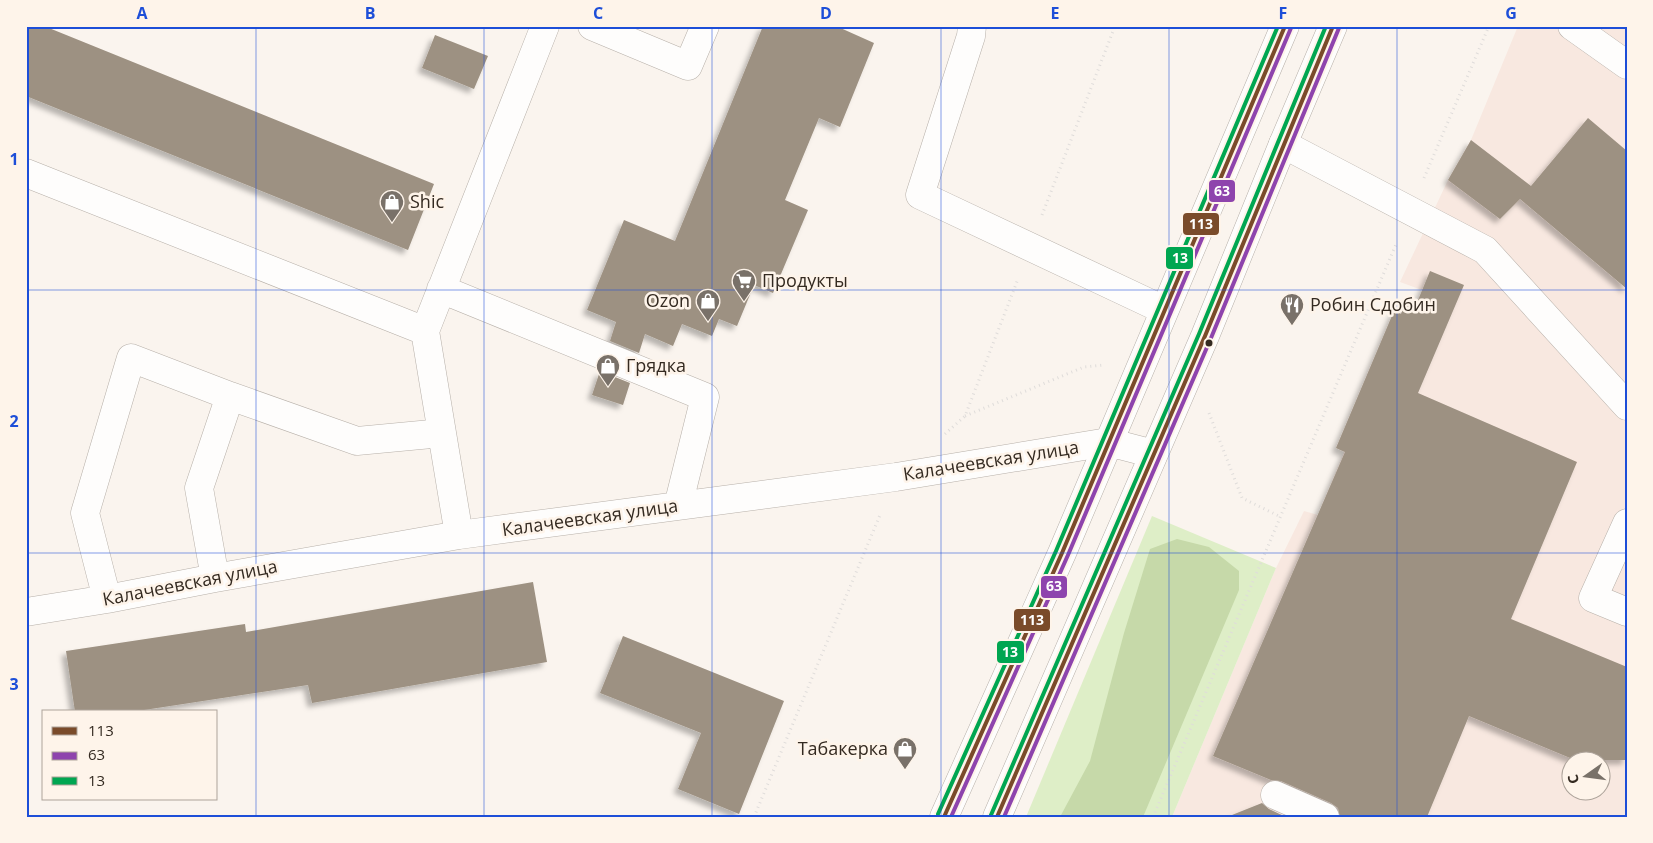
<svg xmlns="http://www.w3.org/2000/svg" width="1653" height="843" font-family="'Open Sans',sans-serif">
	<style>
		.industrial { fill: #f8e8e0; fill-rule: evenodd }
		.green { fill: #deeec7 }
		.forest { fill: #c6d9a9 }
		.building { fill: #9d9182; filter: url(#shadow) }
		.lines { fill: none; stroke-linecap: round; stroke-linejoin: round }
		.minor-casing { stroke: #b7b0a9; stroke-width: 29 }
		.major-casing { stroke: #b7b0a9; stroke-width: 29 }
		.path { stroke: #dfdcda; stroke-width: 3; stroke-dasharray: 1 4; stroke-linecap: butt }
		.minor { stroke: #fefdfc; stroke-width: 28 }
		.major { stroke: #fefdfc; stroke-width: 28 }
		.bus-1-casing { stroke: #fef4ea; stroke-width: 8 }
		.bus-2-casing { stroke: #fef4ea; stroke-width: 8 }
		.bus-3-casing { stroke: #fef4ea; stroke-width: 8 }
		.bus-1 { stroke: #7a4b2a; stroke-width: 4 }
		.bus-2 { stroke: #8e44ad; stroke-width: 4 }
		.bus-3 { stroke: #00a651; stroke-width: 4 }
		.grid { fill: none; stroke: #1d4ed8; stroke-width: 1; stroke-opacity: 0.55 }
		.bus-dot { fill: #342a21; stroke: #fef4ea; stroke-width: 2 }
		.labels { text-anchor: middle; stroke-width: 5; stroke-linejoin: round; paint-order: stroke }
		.poi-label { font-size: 18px; fill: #342a21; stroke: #fef4ea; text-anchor: start }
		.street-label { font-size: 18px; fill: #342a21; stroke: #fef4ea }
		.line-badge { stroke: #fef4ea; stroke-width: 2 }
		.badge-label { font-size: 14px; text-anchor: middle; font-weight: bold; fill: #fff }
		.neatline { fill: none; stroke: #1d4ed8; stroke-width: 2 }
		.grid-label { font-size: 16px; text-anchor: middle; font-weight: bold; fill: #1d4ed8 }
	</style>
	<defs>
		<filter id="shadow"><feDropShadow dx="-4.5" dy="4.5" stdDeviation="2.5" flood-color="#0004"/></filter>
	</defs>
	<rect width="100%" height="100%" fill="#faf4ee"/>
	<path class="industrial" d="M1518 26H1627V817H1172L1276 568 1304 511 1318 515 1344 452 1336 448 1394 311 1401 314 1406 301 1416 305 1422 290 1400 282 1448 180 1471 140ZM1570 760H1600V790H1570Z"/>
	<path class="green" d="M1152 516 1276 568 1172 817H1026Z"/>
	<path class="forest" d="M1177 539 1209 547 1239 571V590L1143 817H1060L1090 761 1124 633 1150 549Z"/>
	<path class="building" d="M26 26H44L434 184 408 250 26 96Z
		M763 26H836L874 43 840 127 819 118 785 200 808 210 773 293 754 285 737 326 719 319 712 336 682 324 673 346 645 334 639 353 610 341 616 322 587 310 624 220 675 241Z
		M435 35 488 56 474 89 422 68Z
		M1588 118 1627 151V289L1520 199 1500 219 1448 180 1471 140 1531 186Z
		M1430 271 1464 285 1418 393 1577 462 1511 619 1627 667V760H1575L1469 716 1427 817H1340L1338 808 1331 803 1281 781 1271 780 1213 756 1345 452 1336 448 1394 311 1401 314 1406 301 1416 305Z
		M600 371 630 383 623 405 592 395Z
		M533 582 547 662 312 703 308 685 131 712H75L66 651 245 624 246 632Z
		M623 636 784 701 739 814 678 789 701 733 600 693Z
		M1262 803 1269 809 1286 817H1233L1232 815Z"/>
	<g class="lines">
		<g class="minor-casing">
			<path id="minor" d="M592 26 688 66 705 26
				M972 26 971 36 920 195 1164 310
				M1572 26 1627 65
				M1283 144 1485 250 1627 406
				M26 173 425 331 459 535
				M441 289 705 397 678 506
				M425 331 545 26
				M1627 523 1593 598 1627 612
				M215 578 199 488 230 396
				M107 599 85 513 131 358 230 396 357 441 442 433
				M26 612 107 599 215 578 459 535 896 477 1108 442
				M1275 795 1325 817"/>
		</g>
		<g class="major-casing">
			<path id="major" d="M1108 442 1154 454
				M944 817 1062 553 1285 26
				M997 817 1205 336 1283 144 1333 26"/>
		</g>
		<path class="path" d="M1424 178 1489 26
			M1042 215 1115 26
			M1209 413 1242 498 1281 517
			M965 416 1084 367 1104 365
			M945 434 965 416 1018 279
			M754 817 880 515
			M1153 817 1397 242"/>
		<use href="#minor" class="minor"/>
		<use href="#major" class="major"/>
		<g class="bus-1-casing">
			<path id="bus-1" d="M944 817 1062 553 1285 26
				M997 817 1205 336 1333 26"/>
		</g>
		<g class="bus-2-casing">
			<path id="bus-2" d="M951 817 1068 555 1291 28
				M1004 817 1211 338 1339 28"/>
		</g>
		<g class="bus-3-casing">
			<path id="bus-3" d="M938 814 1056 551 1278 26
				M991 815 1199 334 1326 26"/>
		</g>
		<use href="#bus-1" class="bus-1"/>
		<use href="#bus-2" class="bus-2"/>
		<use href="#bus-3" class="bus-3"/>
	</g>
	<path class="grid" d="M256 26V817M484 26V817M712 26V817M941 26V817M1169 26V817M1397 26V817M26 290H1627M26 553H1627"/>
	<defs>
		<g id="shop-pin" transform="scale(1.25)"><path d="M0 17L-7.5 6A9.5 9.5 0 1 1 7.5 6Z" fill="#797169" stroke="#fef4ea"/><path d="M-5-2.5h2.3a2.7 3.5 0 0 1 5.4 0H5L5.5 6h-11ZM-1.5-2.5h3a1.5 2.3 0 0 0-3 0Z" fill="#fff"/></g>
		<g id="supermarket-pin" transform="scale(1.25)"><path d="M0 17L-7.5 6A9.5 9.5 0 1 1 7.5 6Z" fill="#797169" stroke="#fef4ea"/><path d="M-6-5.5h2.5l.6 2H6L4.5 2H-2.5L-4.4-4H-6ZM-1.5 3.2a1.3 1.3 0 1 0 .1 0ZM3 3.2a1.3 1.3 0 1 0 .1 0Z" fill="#fff"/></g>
		<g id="restaurant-pin" transform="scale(1.25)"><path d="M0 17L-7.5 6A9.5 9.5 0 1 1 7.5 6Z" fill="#797169" stroke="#fef4ea"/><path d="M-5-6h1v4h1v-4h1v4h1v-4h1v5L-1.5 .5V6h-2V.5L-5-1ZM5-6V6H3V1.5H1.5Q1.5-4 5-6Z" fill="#fff"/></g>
	</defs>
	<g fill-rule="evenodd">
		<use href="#shop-pin" x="392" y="202"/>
		<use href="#supermarket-pin" x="744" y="281"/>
		<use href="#shop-pin" x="708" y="301"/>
		<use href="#restaurant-pin" x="1292" y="305"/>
		<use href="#shop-pin" x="608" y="366"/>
		<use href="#shop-pin" x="905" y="749"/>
	</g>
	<circle class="bus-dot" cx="1209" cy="343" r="4.5"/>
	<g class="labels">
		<g class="poi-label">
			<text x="410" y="208">Shic</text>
			<text x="762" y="287">Продукты</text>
			<text x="690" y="307" text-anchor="end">Ozon</text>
			<text x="1310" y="311">Робин Сдобин</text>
			<text x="626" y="372">Грядка</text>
			<text x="888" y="755" text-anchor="end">Табакерка</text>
		</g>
		<g class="street-label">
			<text transform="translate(991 461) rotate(-9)" y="6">Калачеевская улица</text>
			<text transform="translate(590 518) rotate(-8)" y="6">Калачеевская улица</text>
			<text transform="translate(190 583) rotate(-11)" y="6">Калачеевская улица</text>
		</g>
	</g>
	<g class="line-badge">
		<rect x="1208" y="179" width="28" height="24" rx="5" fill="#8e44ad"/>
		<rect x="1182" y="212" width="38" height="24" rx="5" fill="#7a4b2a"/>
		<rect x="1165" y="246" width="29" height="24" rx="5" fill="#00a651"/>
		<rect x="1040" y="575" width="28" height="24" rx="5" fill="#8e44ad"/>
		<rect x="1013" y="608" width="38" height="24" rx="5" fill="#7a4b2a"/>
		<rect x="996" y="640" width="29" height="24" rx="5" fill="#00a651"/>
	</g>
	<g class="badge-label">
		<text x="1222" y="196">63</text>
		<text x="1201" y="229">113</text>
		<text x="1180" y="263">13</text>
		<text x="1054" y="591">63</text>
		<text x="1032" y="625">113</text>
		<text x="1010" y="657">13</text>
	</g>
	<rect width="1653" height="843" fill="none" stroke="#fef4ea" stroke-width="55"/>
	<rect x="42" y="710" width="175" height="90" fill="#fef4ea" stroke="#ada39a"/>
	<rect x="52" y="727" width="25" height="8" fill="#7a4b2a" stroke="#ada39a"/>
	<text x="88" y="736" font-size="15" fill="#342a21">113</text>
	<rect x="52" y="752" width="25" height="8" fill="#8e44ad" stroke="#ada39a"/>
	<text x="88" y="760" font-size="15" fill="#342a21">63</text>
	<rect x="52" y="777" width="25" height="8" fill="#00a651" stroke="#ada39a"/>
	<text x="88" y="786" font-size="15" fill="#342a21">13</text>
	<g transform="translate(1586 776) rotate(256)"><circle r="24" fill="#fef4ea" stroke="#ada39a"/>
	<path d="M0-4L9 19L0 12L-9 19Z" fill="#797169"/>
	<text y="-8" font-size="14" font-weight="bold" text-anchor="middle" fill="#342a21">С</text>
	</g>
	<rect x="28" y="28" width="1598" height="788" class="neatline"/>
	<g class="grid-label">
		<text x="142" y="19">A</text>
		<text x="370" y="19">B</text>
		<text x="598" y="19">C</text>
		<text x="826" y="19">D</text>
		<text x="1055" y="19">E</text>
		<text x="1283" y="19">F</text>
		<text x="1511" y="19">G</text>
		<text x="14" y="165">1</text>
		<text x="14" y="427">2</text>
		<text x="14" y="690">3</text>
	</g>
</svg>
